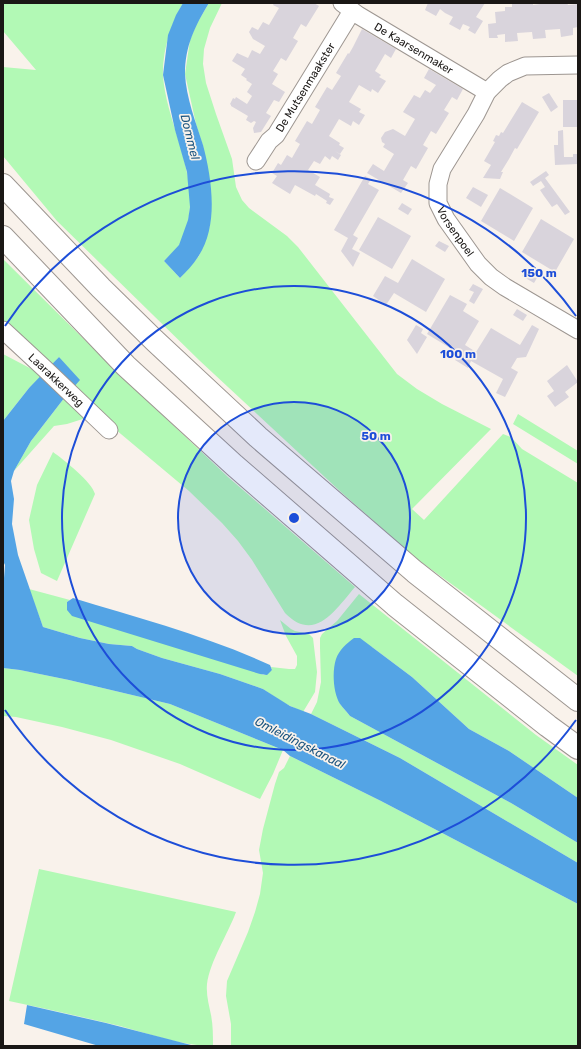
<svg xmlns="http://www.w3.org/2000/svg" width="581" height="1049" font-family="Rubik,sans-serif">
	<style>
		.green { fill: #b2f9b5 }
		.water { fill: #54a4e5 }
		.building { fill: #d9d4dc }
		.lines { fill: none; stroke-linecap: round; stroke-linejoin: round }
		.minor-casing { stroke: #9d9691; stroke-width: 19 }
		.motorway-casing { stroke: #9d9691; stroke-width: 24 }
		.minor { stroke: #fff; stroke-width: 17 }
		.motorway { stroke: #fff; stroke-width: 22 }
		.ring { fill: none; stroke: #1d4ed8; stroke-width: 2 }
		.labels { text-anchor: middle; stroke-width: 3.5; stroke-linejoin: round; paint-order: stroke }
		.street-label { font-size: 11px; fill: #1a1715; stroke: #f9f2eb }
		.water-label { font-size: 12px; font-style: italic; fill: #1a537f; stroke: #f9f2eb }
		.centre { fill: #1d4ed8; stroke: #f9f2eb; stroke-width: 2 }
		.ring-label { font-size: 12px; text-anchor: middle; font-weight: bold; fill: #1d4ed8; stroke: #f9f2eb; stroke-width: 3.5; stroke-linejoin: round; paint-order: stroke }
	</style>
	<rect width="100%" height="100%" fill="#f9f2eb"/>
	<path class="green" d="M3 3H183C171 24 162 51 163 76 167 127 202 177 186 229 184 234 182 241 179 246 175 251 169 256 164 261L180 278 199 256 210 225 203 146 196 124 185 74 190 40 196 25 209 3H222L210 28 204 49 203 64 206 83 216 114 232 159 236 187 242 200 249 208 287 236 298 247 397 374 417 389 442 404 491 429 412 509 424 520 503 434 511 437 522 449 578 483V676L417 559 342 493 200 361 57 221 3 156V67L36 70 3 31Z
		M3 259 119 374 228 477 355 587C336 609 315 644 285 613L252 560 238 541 222 523 189 491 103 419 75 387 59 357 52 365 3 325Z
		M3 354 43 375 29 388 3 421Z
		M65 397 89 417 67 424 54 426 14 471 31 441Z
		M518 414 578 451V464L513 424Z
		M53 452C64 460 92 482 95 494L57 581 41 573 34 549 29 520 37 485Z
		M29 589 70 600 67 602 264 675 272 670 271 667 289 669H295L297 665V656L286 636 280 620 291 629 295 631 309 634 313 638 317 672 315 692 303 712 284 703 263 689 220 674 162 658 137 649 132 646 109 644 80 638 43 627Z
		M359 594 536 735 578 765V798L509 751 469 729 412 677 372 647 335 688 340 704 350 716 511 803 578 843V863L400 758 311 714 317 702 321 682 320 648V638L322 634 337 621Z
		M3 668 20 670 69 680 170 704 283 750 273 774 260 799 180 764 111 740 62 727 16 717 3 716Z
		M290 756 381 801 578 904V1046H231V1024L226 996 227 981 248 932 255 912 260 894 263 873 259 850 263 829 275 784 279 772 284 768Z
		M39 869 236 912C228 934 210 961 207 984 206 995 209 1005 211 1015 213 1025 213 1035 213 1046 181 1046 150 1034 120 1026 83 1017 46 1009 9 1001Z"/>
	<path class="water" d="M183 3H209C195 26 185 46 185 74 186 97 196 123 203 145 212 179 219 226 198 257 193 265 186 272 180 278L164 261 179 245 188 220 190 207 187 172 175 130 163 75 168 35 176 15Z
		M59 357 80 380 65 397 31 441 14 471 11 481 14 499 12 524 18 555 43 627 80 638 109 644 132 646 137 649 162 658 220 674 263 689 290 706 311 714 400 758 578 863V904L381 801 290 756 283 750 170 704 69 680 20 670 3 668V591L5 565 3 561V421L29 388Z
		M73 598C139 618 207 636 270 665L272 670 267 675 260 674 72 616 67 610V602Z
		M354 638H360L412 677 469 729 509 751 578 798V843L511 803 350 716C347 712 343 708 340 704 333 693 332 671 336 659 339 650 347 643 354 638Z
		M27 1005 106 1023 195 1046H99L24 1024Z"/>
	<path class="building" d="M274 3H314L319 6 306 27 301 24 293 38 298 41 286 61 281 58 273 71 278 74 272 84 285 92 279 102 274 100 266 113 271 116 261 132 254 133 253 128 256 122 254 121 251 123 246 120 248 116 231 106V105L230 104 233 98 235 99 236 97 247 104 252 96 247 92 252 84 246 80 247 79 241 75 245 69 232 61 237 53 248 58 252 50 260 54 265 46 253 39 249 32 252 27 258 30 263 22 269 25 279 8 273 5Z
		M428 3H485L476 17 483 21 475 34 468 30 470 27 463 24 460 30 449 24 453 17 445 13 440 9 436 16 425 10Z
		M512 3H533V5L540 4 539 3H567L568 5 578 4V27L573 28V35L561 37 560 29 545 30 546 38 533 39 532 32 517 33 518 41 505 42V34L497 35 498 38H489L488 24 496 23 495 12 505 11V7H512Z
		M362 29 396 49 391 58 385 54 375 71 381 75 379 77 386 81 378 93 372 89 371 92 359 85 349 102 361 109 359 112 365 115 359 125 353 121 351 126 339 119 329 136 340 143 339 145 344 148 340 154 335 151 341 155 338 160 332 156 330 160 325 156 320 164 314 161 308 170 320 177 315 185 330 194 329 197 334 199 330 205 326 203 327 201 316 194 315 196 295 185 290 194 272 183 277 176 272 173 278 163 281 165 287 155 292 158 300 144 295 141 307 121 312 124 320 110 315 107 327 87 332 90 341 76 336 73 348 53 349 54 353 47Z
		M429 69 463 89 457 100 452 97 444 110 449 113 436 134 431 131 423 145 428 148 416 169 411 166 403 180 408 183 401 193 367 173 373 164 384 171 394 154 383 147 385 144 382 142 381 138 385 132 393 129 405 136 415 119 403 112 414 95 420 98 425 90 430 93 436 85 424 78Z
		M549 93 558 107 551 112 542 97Z
		M563 100H578V127H563Z
		M522 102 539 112 517 149 515 148 509 159 501 172H503L500 179 483 178 491 165 484 161 495 142 493 141 496 135 499 136 501 132 503 133Z
		M563 130 564 157H573V154H578V164L555 165 554 145H558V131Z
		M546 171 549 175 545 178 570 212 565 215 557 204 552 207 544 196 540 190 545 187 541 181 533 186 530 182Z
		M365 176 371 179 368 184 379 190 353 235 358 238 352 249 360 253 353 267 341 251 348 238 334 230Z
		M473 187 488 195 481 207 466 198Z
		M500 188 533 208 514 241 481 221Z
		M402 203 412 209 408 215 398 209Z
		M378 217 411 236 392 269 359 250Z
		M541 219 574 239 555 272 522 252Z
		M439 241 449 246 445 252 435 246Z
		M412 259 445 279 426 312 394 293 386 305 373 296 385 276 398 283Z
		M525 271 537 278 534 283 522 276Z
		M473 284 483 289 474 304 469 301 474 292 469 290Z
		M450 295 467 304 463 311 479 321 465 345 476 352 491 328 520 345 532 325 539 329 526 357 517 358 511 368 518 372 505 397 496 393 503 379 471 361 468 368 455 360 460 354 427 334Z
		M517 309 527 315 523 321 513 315Z
		M416 325 423 329 421 333 427 337 417 354 407 340Z
		M567 365 578 382 565 392 569 397 555 407 547 396 554 391 547 381Z"/>
	<g class="lines">
		<g class="minor-casing">
			<g id="minor">
				<path id="s1" d="M342 3 358 15 487 92"/>
				<path id="s2" d="M578 65 525 66 508 73 500 79 487 92 476 114 442 169 438 184V203L446 219 478 264 491 277 505 287 578 330"/>
				<path id="s3" d="M256 161 269 141 276 135 352 11"/>
				<path id="s4" d="M3 330 44 368 109 430"/>
			</g>
		</g>
		<g class="motorway-casing">
			<path id="motorway" d="M3 185 101 288 154 340 258 437 415 572 578 700
				M3 237 126 366 234 465 395 605 548 726 578 748"/>
		</g>
		<use href="#minor" class="minor"/>
		<use href="#motorway" class="motorway"/>
	</g>
	<circle cx="294" cy="518" r="116" fill="#1d4ed8" fill-opacity=".12"/>
	<g class="ring">
		<circle cx="294" cy="518" r="116"/>
		<circle cx="294" cy="518" r="232"/>
		<path d="M576 720A347 347 0 0 1 5 710M5 326A347 347 0 0 1 576 316"/>
	</g>
	<g class="labels">
		<g class="street-label">
			<text dy="4" stroke="none"><textPath href="#s1" startOffset="85">De Kaarsenmaker</textPath></text>
			<text dy="4" stroke="none"><textPath href="#s3" startOffset="89">De Mutsenmaakster</textPath></text>
			<text dy="4" stroke="none"><textPath href="#s2" startOffset="257">Vorsenpoel</textPath></text>
			<text dy="4" stroke="none"><textPath href="#s4" startOffset="73">Laarakkerweg</textPath></text>
		</g>
		<g class="water-label">
			<text transform="translate(190 137) rotate(76)" y="4">Dommel</text>
			<text transform="translate(300 743) rotate(27)" y="4">Omleidingskanaal</text>
		</g>
	</g>
	<circle cx="294" cy="518" r="6" class="centre"/>
	<g class="ring-label">
		<text x="539" y="277">150 m</text>
		<text x="458" y="358">100 m</text>
		<text x="376" y="440">50 m</text>
	</g>
	<rect width="581" height="1049" fill="none" stroke="#1a1715" stroke-width="8"/>
</svg>
